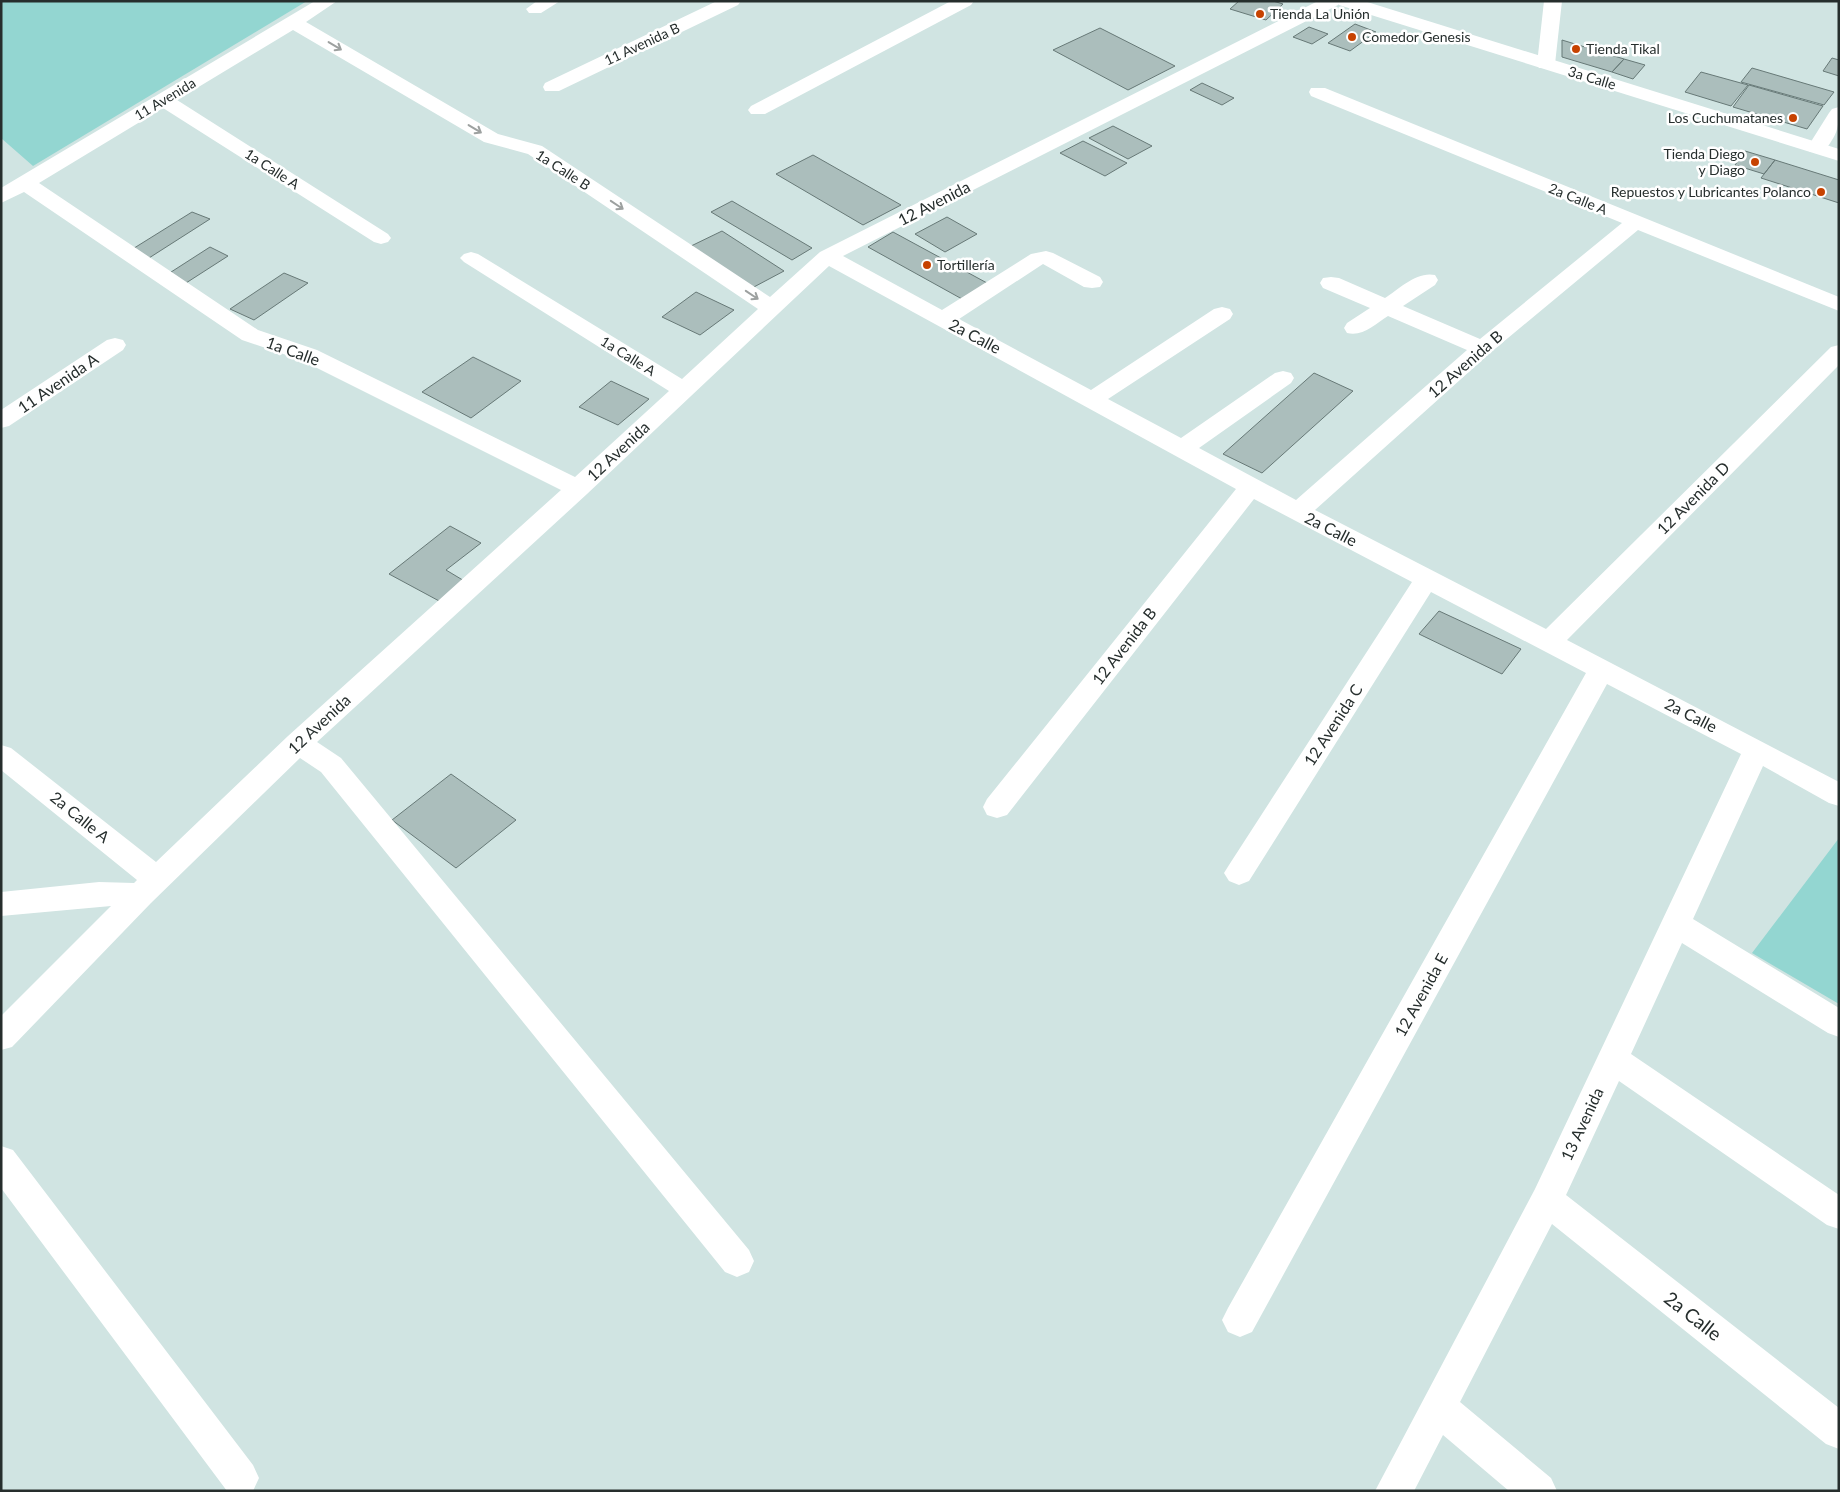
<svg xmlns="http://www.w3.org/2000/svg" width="1840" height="1492" font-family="Lato,sans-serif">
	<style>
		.green { fill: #93d6d1 }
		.building { fill: #abbebc; stroke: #677977 }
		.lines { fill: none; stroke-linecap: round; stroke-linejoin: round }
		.minor { fill: #fff; fill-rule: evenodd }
		.major { fill: #fff; fill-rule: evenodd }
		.oneway { stroke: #9da1a0 }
		.poi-dot { fill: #c74200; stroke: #fff; stroke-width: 2 }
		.labels { text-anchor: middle; stroke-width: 5; stroke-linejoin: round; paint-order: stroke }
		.far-poi-label { font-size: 14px; fill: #262e2d; stroke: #fff; text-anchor: start }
		.far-street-label { font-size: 14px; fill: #262e2d; stroke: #fff }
		.street-label { font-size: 16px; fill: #262e2d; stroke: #fff }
		.near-street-label { font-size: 19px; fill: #262e2d; stroke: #fff }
	</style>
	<rect width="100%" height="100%" fill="#d0e4e2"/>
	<path class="green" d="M1 1H307L33 166 1 138Z
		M1839 838V1004L1752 953Z"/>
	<path class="building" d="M1239 1H1273L1283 4 1266 20 1230 9Z
		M1355 24 1376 32 1350 51 1328 43Z
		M1309 27 1328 34 1312 44 1293 37Z
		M1100 28 1175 66 1128 90 1053 50Z
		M1562 40 1624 59 1612 72 1562 57Z
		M1832 58 1839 60V76L1823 71Z
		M1624 59 1645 65 1633 79 1612 72Z
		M1752 68 1834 92 1824 105 1741 82Z
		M1701 72 1748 85 1731 106 1685 92Z
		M1202 83 1234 98 1222 105 1190 90Z
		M1749 85 1823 106 1807 129 1733 107Z
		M1113 126 1152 146 1128 159 1089 138Z
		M1083 141 1127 163 1105 176 1060 153Z
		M1745 151 1775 160 1764 174 1735 165Z
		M813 155 901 205 863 225 776 174Z
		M1775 160 1839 180V203L1761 178Z
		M732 201 812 248 792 260 711 212Z
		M192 212 210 219 149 258 131 250Z
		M947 217 977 234 945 252 915 234Z
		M722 231 784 271 752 288 689 247Z
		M893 232 987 283 962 299 868 247Z
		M210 247 228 256 186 283 168 274Z
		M284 273 308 283 254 320 230 309Z
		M696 292 734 310 700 335 662 317Z
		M473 357 521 381 471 418 422 392Z
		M1314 373 1353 391 1262 473 1223 454Z
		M611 381 649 399 618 425 579 407Z
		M450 526 481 543 446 570 466 582 441 602 389 574Z
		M1439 611 1521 649 1502 674 1419 634Z
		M451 774 516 820 456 868 392 820Z"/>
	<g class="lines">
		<path class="minor" d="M315 1H337L306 22 498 134 542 146 770 297 820 252 1318 1H1341L1338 5 843 256 942 310 1031 254 1046 251 1053 253 1100 277 1103 282 1100 287 1092 288 1084 287 1043 264 959 319 1091 390 1214 309 1222 307 1230 309 1233 314 1230 319 1108 399 1181 438 1275 373 1283 371 1291 373 1294 378 1291 383 1199 448 1296 500 1467 350 1388 316C1375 324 1363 337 1347 333L1344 328 1347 323 1370 308 1323 288 1320 283 1323 278 1331 277 1339 278 1385 298C1399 289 1417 271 1435 275L1438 280 1435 285 1403 306 1480 339 1622 223 1311 96 1309 92 1311 88H1325L1839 297V311L1638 230 1490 353 1315 510 1546 629 1831 347 1839 345V365L1567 640 1839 782V806L1829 803 1763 766 1693 919 1839 1008V1037L1828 1033 1682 943 1631 1054 1839 1195V1229L1827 1225 1619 1081 1566 1195 1839 1408V1449L1826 1444 1552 1224 1460 1402 1551 1478 1557 1491H1509L1443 1435 1414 1491H1375L1535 1189 1741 754 1607 684 1252 1332 1240 1337 1228 1332 1222 1320 1228 1308 1586 673 1431 592 1249 881 1239 885 1229 881 1224 873 1229 865 1412 582 1254 499 1007 815 997 818 987 815 983 807 987 799 1236 489 829 266 587 494 317 742 341 758 749 1250 754 1261 749 1272 737 1277 725 1272 321 772 300 758 151 903 12 1047 1 1050V1016L111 906 1 916V892L99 882 134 883 137 880 1 770V745L11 748 156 862 288 736 561 490 301 360 242 340 24 192 1 203V188ZM293 30 484 142 528 154 758 309 682 379 478 254 471 252 464 254 460 258 464 262 669 391 575 477 317 350 258 330 39 183 163 108 374 242 381 244 388 242 391 238 388 234 177 100Z
			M537 1H560L541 13H529L526 9Z
			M717 1H741L738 5 559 91H545L543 87 545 83Z
			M951 1H974L971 5 765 114H751L748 110 751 106Z
			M1544 1H1562L1555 64 1553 68H1539L1537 64Z
			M1839 107C1839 130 1837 134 1824 152H1810L1807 148 1829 113 1832 109Z
			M115 338 123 340 126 345 123 350 9 426 1 428V410L107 340Z
			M1 1146 13 1150 253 1465 259 1478 253 1491H227L1 1188Z"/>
		<path class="major" d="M1336 1H1364L1839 149V161L1339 5Z"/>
	</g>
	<defs><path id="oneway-shaft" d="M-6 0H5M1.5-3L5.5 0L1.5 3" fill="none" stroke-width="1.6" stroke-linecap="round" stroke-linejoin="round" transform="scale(1.25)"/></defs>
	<g class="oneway">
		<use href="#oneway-shaft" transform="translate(335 46) rotate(31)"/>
		<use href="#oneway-shaft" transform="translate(475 129) rotate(31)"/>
		<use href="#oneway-shaft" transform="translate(617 205) rotate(34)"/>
		<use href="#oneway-shaft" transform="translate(752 295) rotate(34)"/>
	</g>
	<g class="poi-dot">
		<circle cx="1260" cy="14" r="5"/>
		<circle cx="1352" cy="37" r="5"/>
		<circle cx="1576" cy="49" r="5"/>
		<circle cx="1793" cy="118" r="5"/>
		<circle cx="1755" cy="162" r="5"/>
		<circle cx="1821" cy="192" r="5"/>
		<circle cx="927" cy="265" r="5"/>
	</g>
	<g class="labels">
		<g class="far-poi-label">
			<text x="1270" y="19">Tienda La Unión</text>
			<text x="1362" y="42">Comedor Genesis</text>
			<text x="1586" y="54">Tienda Tikal</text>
			<text x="1783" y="123" text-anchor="end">Los Cuchumatanes</text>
			<text x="1745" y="159" text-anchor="end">Tienda Diego<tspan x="1745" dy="16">y Diago</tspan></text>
			<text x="1811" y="197" text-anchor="end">Repuestos y Lubricantes Polanco</text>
			<text x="937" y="270">Tortillería</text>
		</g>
		<g class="far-street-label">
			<text transform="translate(642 44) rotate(-25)" y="5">11 Avenida B</text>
			<text transform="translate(1592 78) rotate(17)" y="5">3a Calle</text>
			<text transform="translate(165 99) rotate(-31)" y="5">11 Avenida</text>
			<text transform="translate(272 169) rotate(33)" y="5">1a Calle A</text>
			<text transform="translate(563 170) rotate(33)" y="5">1a Calle B</text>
			<text transform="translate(1578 199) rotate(22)" y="5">2a Calle A</text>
			<text transform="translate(628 356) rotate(32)" y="5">1a Calle A</text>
		</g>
		<g class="street-label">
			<text transform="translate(934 203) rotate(-27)" y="6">12 Avenida</text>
			<text transform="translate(975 336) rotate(28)" y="6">2a Calle</text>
			<text transform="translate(293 351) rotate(20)" y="6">1a Calle</text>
			<text transform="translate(1465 364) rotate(-41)" y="6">12 Avenida B</text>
			<text transform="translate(58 383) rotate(-34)" y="6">11 Avenida A</text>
			<text transform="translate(618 451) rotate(-43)" y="6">12 Avenida</text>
			<text transform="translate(1693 498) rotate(-45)" y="6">12 Avenida D</text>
			<text transform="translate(1331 529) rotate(27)" y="6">2a Calle</text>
			<text transform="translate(1124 646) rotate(-52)" y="6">12 Avenida B</text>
			<text transform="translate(1691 715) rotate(27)" y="6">2a Calle</text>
			<text transform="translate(319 724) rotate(-43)" y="6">12 Avenida</text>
			<text transform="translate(1333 725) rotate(-57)" y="6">12 Avenida C</text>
			<text transform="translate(80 817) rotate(39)" y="6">2a Calle A</text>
			<text transform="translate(1421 995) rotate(-61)" y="6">12 Avenida E</text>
			<text transform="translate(1582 1124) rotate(-65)" y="6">13 Avenida</text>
		</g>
		<g class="near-street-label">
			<text transform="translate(1693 1316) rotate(38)" y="7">2a Calle</text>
		</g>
	</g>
	<rect width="1840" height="1492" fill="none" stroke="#262e2d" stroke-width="5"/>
</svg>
